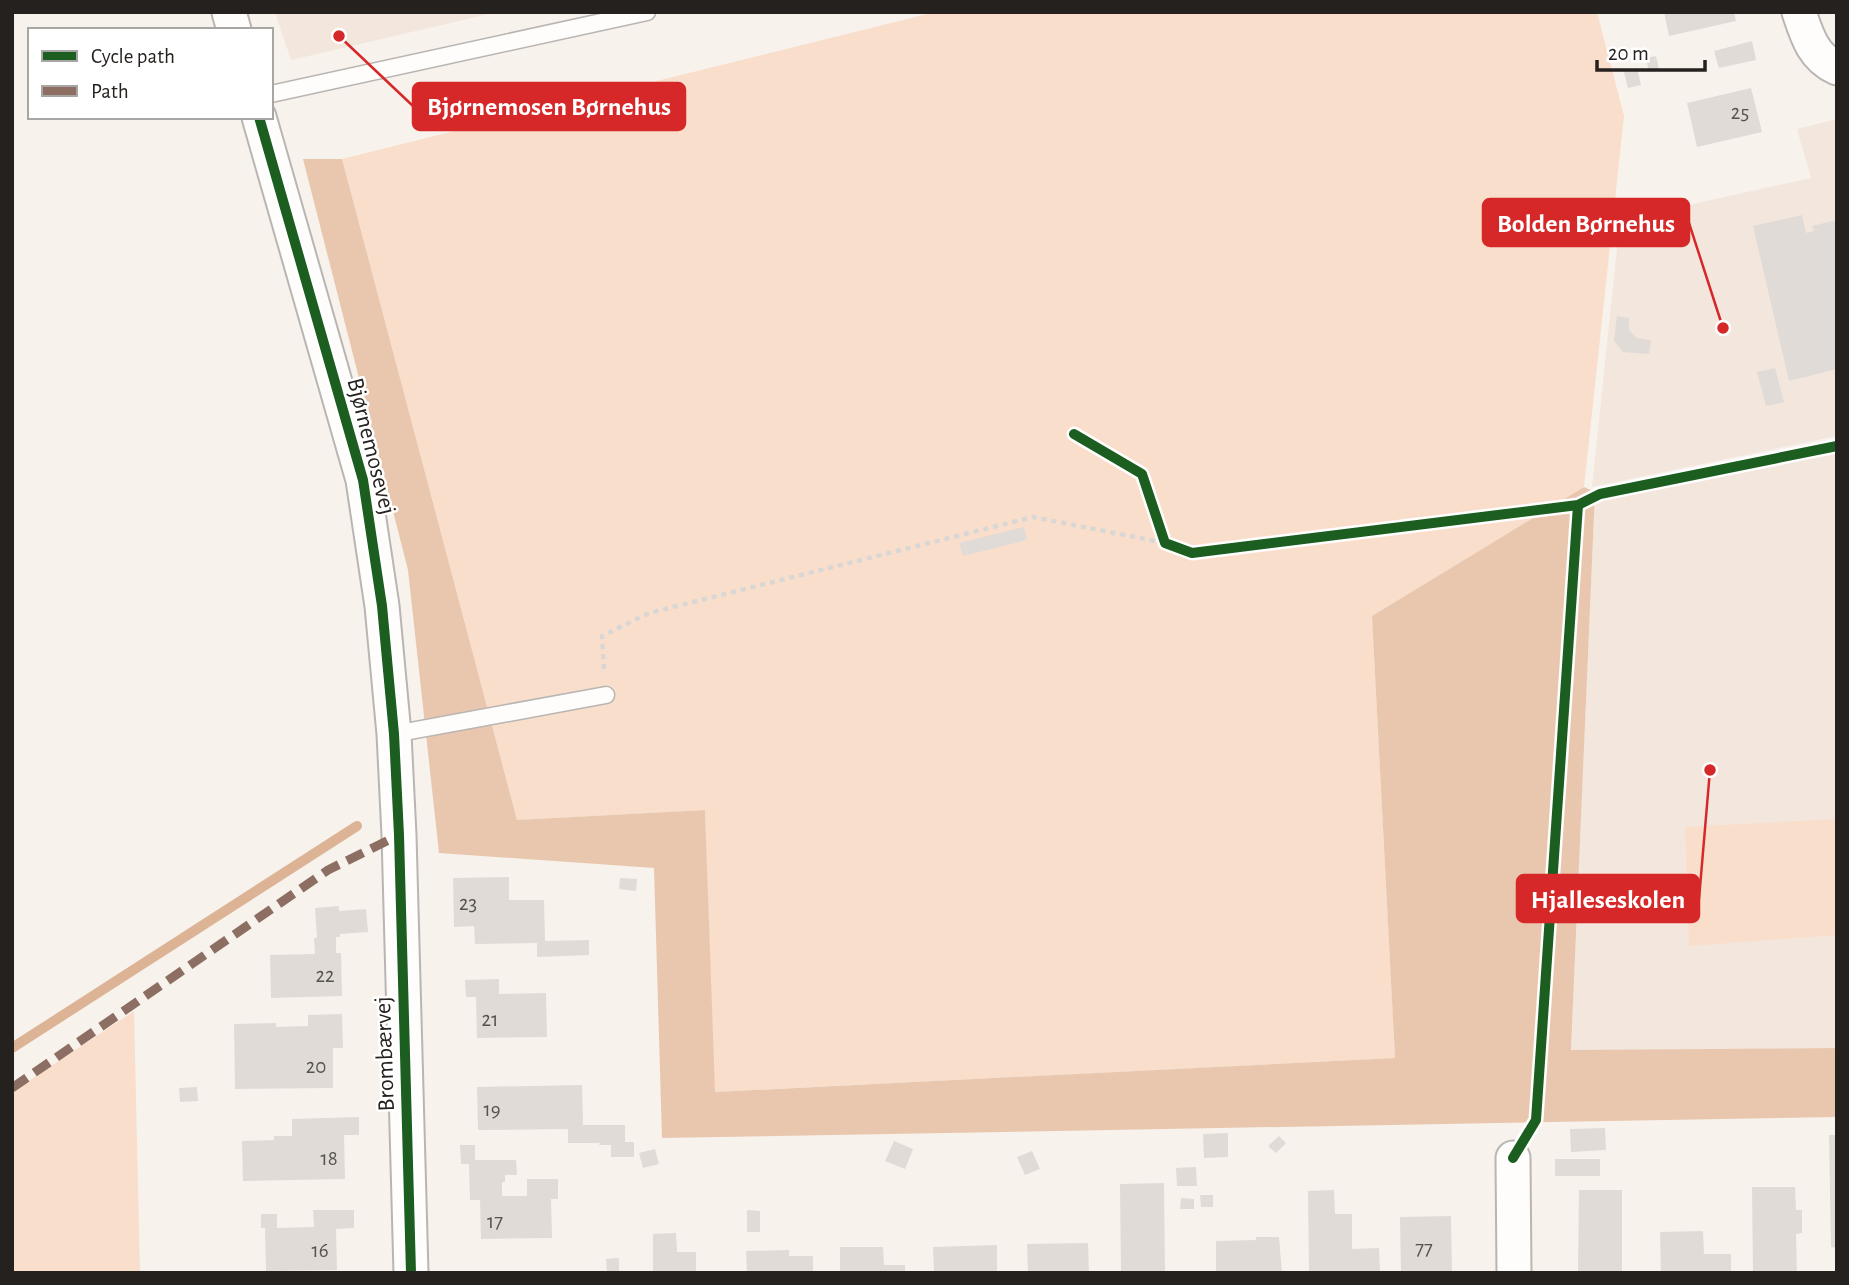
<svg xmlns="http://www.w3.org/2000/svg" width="1849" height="1285" font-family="'Alegreya Sans',sans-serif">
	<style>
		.built { fill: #f3e6dd }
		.green { fill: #f8decb }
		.forest { fill: #e9c7ae }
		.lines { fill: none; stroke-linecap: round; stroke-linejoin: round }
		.stream { stroke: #dcb394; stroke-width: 10 }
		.building { fill: #e0dbd7 }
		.service-casing { stroke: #b9b5b2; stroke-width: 19 }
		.minor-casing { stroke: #b9b5b2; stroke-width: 37 }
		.path { stroke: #d9d7d6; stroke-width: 4.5; stroke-dasharray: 5 5; stroke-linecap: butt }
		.service { stroke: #fefdfc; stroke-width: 16 }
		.minor { stroke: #fefdfc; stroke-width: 33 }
		.quiet { stroke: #8d6e63; stroke-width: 9; stroke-dasharray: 18 9; stroke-linecap: butt }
		.cycleway-casing { stroke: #fff; stroke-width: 15 }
		.cycleway { stroke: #1b5e20; stroke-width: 10 }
		.labels { text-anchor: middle; stroke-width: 5; stroke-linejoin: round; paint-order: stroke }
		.number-label { font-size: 21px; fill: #56524e }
		.street-label { font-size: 24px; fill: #25211e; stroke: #fff }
		.leader { fill: none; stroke: #d62828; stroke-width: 2.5 }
		.callout-dot { fill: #d62828; stroke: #fff; stroke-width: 2.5 }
		.callout { fill: #d62828; stroke: #d62828; stroke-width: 2.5 }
		.callout-label { font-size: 26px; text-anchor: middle; font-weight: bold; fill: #fff }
	</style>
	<rect width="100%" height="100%" fill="#f8f2ed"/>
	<path class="built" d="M275 12H498L291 60Z
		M1837 119V436L1592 487 1620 220 1811 178 1797 129Z
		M1837 441V1048L1571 1051 1595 492Z"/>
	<path class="green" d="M935 12H1597L1624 116 1584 487 1372 616 1395 1058 714 1092 705 810 517 820 342 159Z
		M1837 819V935L1689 946 1685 827Z
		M134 1011 140 1273H12V1092Z"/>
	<path class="forest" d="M303 159H342L517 820 705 810 715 1092 1395 1058 1372 616 1584 487 1595 492 1571 1050 1837 1048V1117L662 1138 654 868 439 853 408 570Z"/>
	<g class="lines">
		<path class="stream" d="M12 1048 357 826"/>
	</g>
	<path class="building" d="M1664 12H1734L1736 21 1669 36Z
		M1752 41 1756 60 1719 68 1714 51Z
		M1656 56 1659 69 1649 72 1646 58Z
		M1637 68 1641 85 1628 88 1624 72Z
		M1751 88 1762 132 1697 147 1687 103Z
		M1802 215 1806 233 1814 231 1812 226 1837 220V369L1789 381 1753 226Z
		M1617 316 1629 318V330L1637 338 1651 340 1649 354 1623 352 1614 341Z
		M1775 368 1784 402 1766 406 1757 372Z
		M1024 527 1027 540 963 556 959 543Z
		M509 877V900H544L545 941 589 940V955L537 957V943L475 944 474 926 454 927 453 878Z
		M620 878 637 879 636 891 619 889Z
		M339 906V911L366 909 368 932 340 934V937H336V953H341L342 996 271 998 270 955 315 954 314 938H317L315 908Z
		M499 979V994L546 993 547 1037 477 1038 476 997H466L465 980Z
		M342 1014 343 1048H333V1088L235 1089 234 1024 276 1023V1027L308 1026V1015Z
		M582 1085 583 1125H625V1142H634V1157H611V1145H599L600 1143H568V1129L478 1130 477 1087Z
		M197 1087 198 1101 180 1102 179 1088Z
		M359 1117V1135H344L345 1179 243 1181 242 1141 274 1140V1136H292V1119Z
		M1605 1128 1606 1150 1571 1152 1570 1129Z
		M1228 1133V1157L1204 1158 1203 1134Z
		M1829 1135H1837V1248L1831 1247Z
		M1279 1136 1286 1143 1276 1153 1268 1146Z
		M894 1141 913 1149 905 1169 885 1161Z
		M460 1145H475V1160H516L517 1175H505V1182H502V1196H527V1179H558V1199H551L552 1238 481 1239 480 1200H470L469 1164H461Z
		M655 1149 659 1164 643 1168 639 1153Z
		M1032 1151 1040 1169 1025 1175 1017 1157Z
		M1555 1159H1600V1176H1555Z
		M1196 1167 1197 1186H1177L1176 1168Z
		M1164 1183 1165 1273H1121L1120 1184Z
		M1752 1187H1795L1796 1210H1802V1233L1796 1234 1797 1273H1753Z
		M1334 1190 1335 1214H1352V1249L1379 1248 1380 1273H1309L1308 1191Z
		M1579 1190H1622V1273H1578Z
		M1200 1195H1213V1207H1201Z
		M1181 1198 1194 1199V1209H1180Z
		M313 1210H354V1228L336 1229 337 1270 266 1271 265 1228H261V1214H277V1228L314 1227Z
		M747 1210 760 1211V1232H747Z
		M1451 1216 1452 1273H1401L1400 1217Z
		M1703 1231 1704 1254H1731V1273H1661L1660 1232Z
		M676 1233 677 1252H696V1273H653V1234Z
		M1256 1237H1279L1282 1273H1216V1241L1256 1240Z
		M1088 1243 1089 1273H1028L1027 1244Z
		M997 1245V1273H934L933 1247Z
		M840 1247H883L884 1265H905V1273H840Z
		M789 1250V1256H813V1273H747L746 1251Z
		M619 1258V1272H607L606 1259Z"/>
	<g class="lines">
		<g class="service-casing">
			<path id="service" d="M271 94 647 12
				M394 734 606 695"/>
		</g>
		<g class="minor-casing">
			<path id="minor" d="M229 12 234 30
				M1799 12C1807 36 1813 57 1837 68
				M259 117 363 480 382 606 394 734 399 835 411 1273
				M1513 1158 1514 1273"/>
		</g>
		<path class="path" d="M604 669 602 636 649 613 1033 517 1165 543"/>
		<use href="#service" class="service"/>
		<use href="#minor" class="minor"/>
		<path class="quiet" d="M12 1088 328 870 399 835"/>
		<g class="cycleway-casing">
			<path id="cycleway" d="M259 117 363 480 382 606 394 734 399 835 411 1273
				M1074 434 1142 474 1165 543 1192 553 1578 505 1600 494 1837 446
				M1513 1158 1536 1120 1578 505"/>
		</g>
		<use href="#cycleway" class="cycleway"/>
	</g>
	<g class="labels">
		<g class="number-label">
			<text x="1740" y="119">25</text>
			<text x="468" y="910">23</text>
			<text x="325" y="982">22</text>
			<text x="490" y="1026">21</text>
			<text x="316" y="1073">20</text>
			<text x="492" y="1116">19</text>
			<text x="329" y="1165">18</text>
			<text x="495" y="1228">17</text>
			<text x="1424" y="1255">77</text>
			<text x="320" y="1257">16</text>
		</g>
		<g class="street-label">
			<text transform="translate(372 446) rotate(76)" y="8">Bjørnemosevej</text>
			<text transform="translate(384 1054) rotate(-92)" y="8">Brombærvej</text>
		</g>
	</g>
	<path class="leader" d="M339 36L413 106M1723 328L1689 223M1710 770L1699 899"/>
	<g class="callout-dot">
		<circle cx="339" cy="36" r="7"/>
		<circle cx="1723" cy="328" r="7"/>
		<circle cx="1710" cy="770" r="7"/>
	</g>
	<g class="callout">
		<rect x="413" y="83" width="272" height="47" rx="7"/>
		<rect x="1483" y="199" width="206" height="47" rx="7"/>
		<rect x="1517" y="875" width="182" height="47" rx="7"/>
	</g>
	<g class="callout-label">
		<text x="549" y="115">Bjørnemosen Børnehus</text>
		<text x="1586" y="232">Bolden Børnehus</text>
		<text x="1608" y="908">Hjalleseskolen</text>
	</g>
	<rect width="1849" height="1285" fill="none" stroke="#25211e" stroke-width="28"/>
	<rect x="28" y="28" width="245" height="91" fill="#ffffff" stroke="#a8a6a5" stroke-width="2"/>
	<rect x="42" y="51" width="35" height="10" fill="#1b5e20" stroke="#a8a6a5" stroke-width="2"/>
	<text x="91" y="63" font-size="21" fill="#25211e">Cycle path</text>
	<rect x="42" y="86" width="35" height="10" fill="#8d6e63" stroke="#a8a6a5" stroke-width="2"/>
	<text x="91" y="98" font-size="21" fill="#25211e">Path</text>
	<path d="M1597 60v10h108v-10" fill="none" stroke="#25211e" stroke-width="3.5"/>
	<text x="1608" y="60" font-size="21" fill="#25211e" stroke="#ffffff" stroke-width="5" paint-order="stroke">20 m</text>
</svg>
